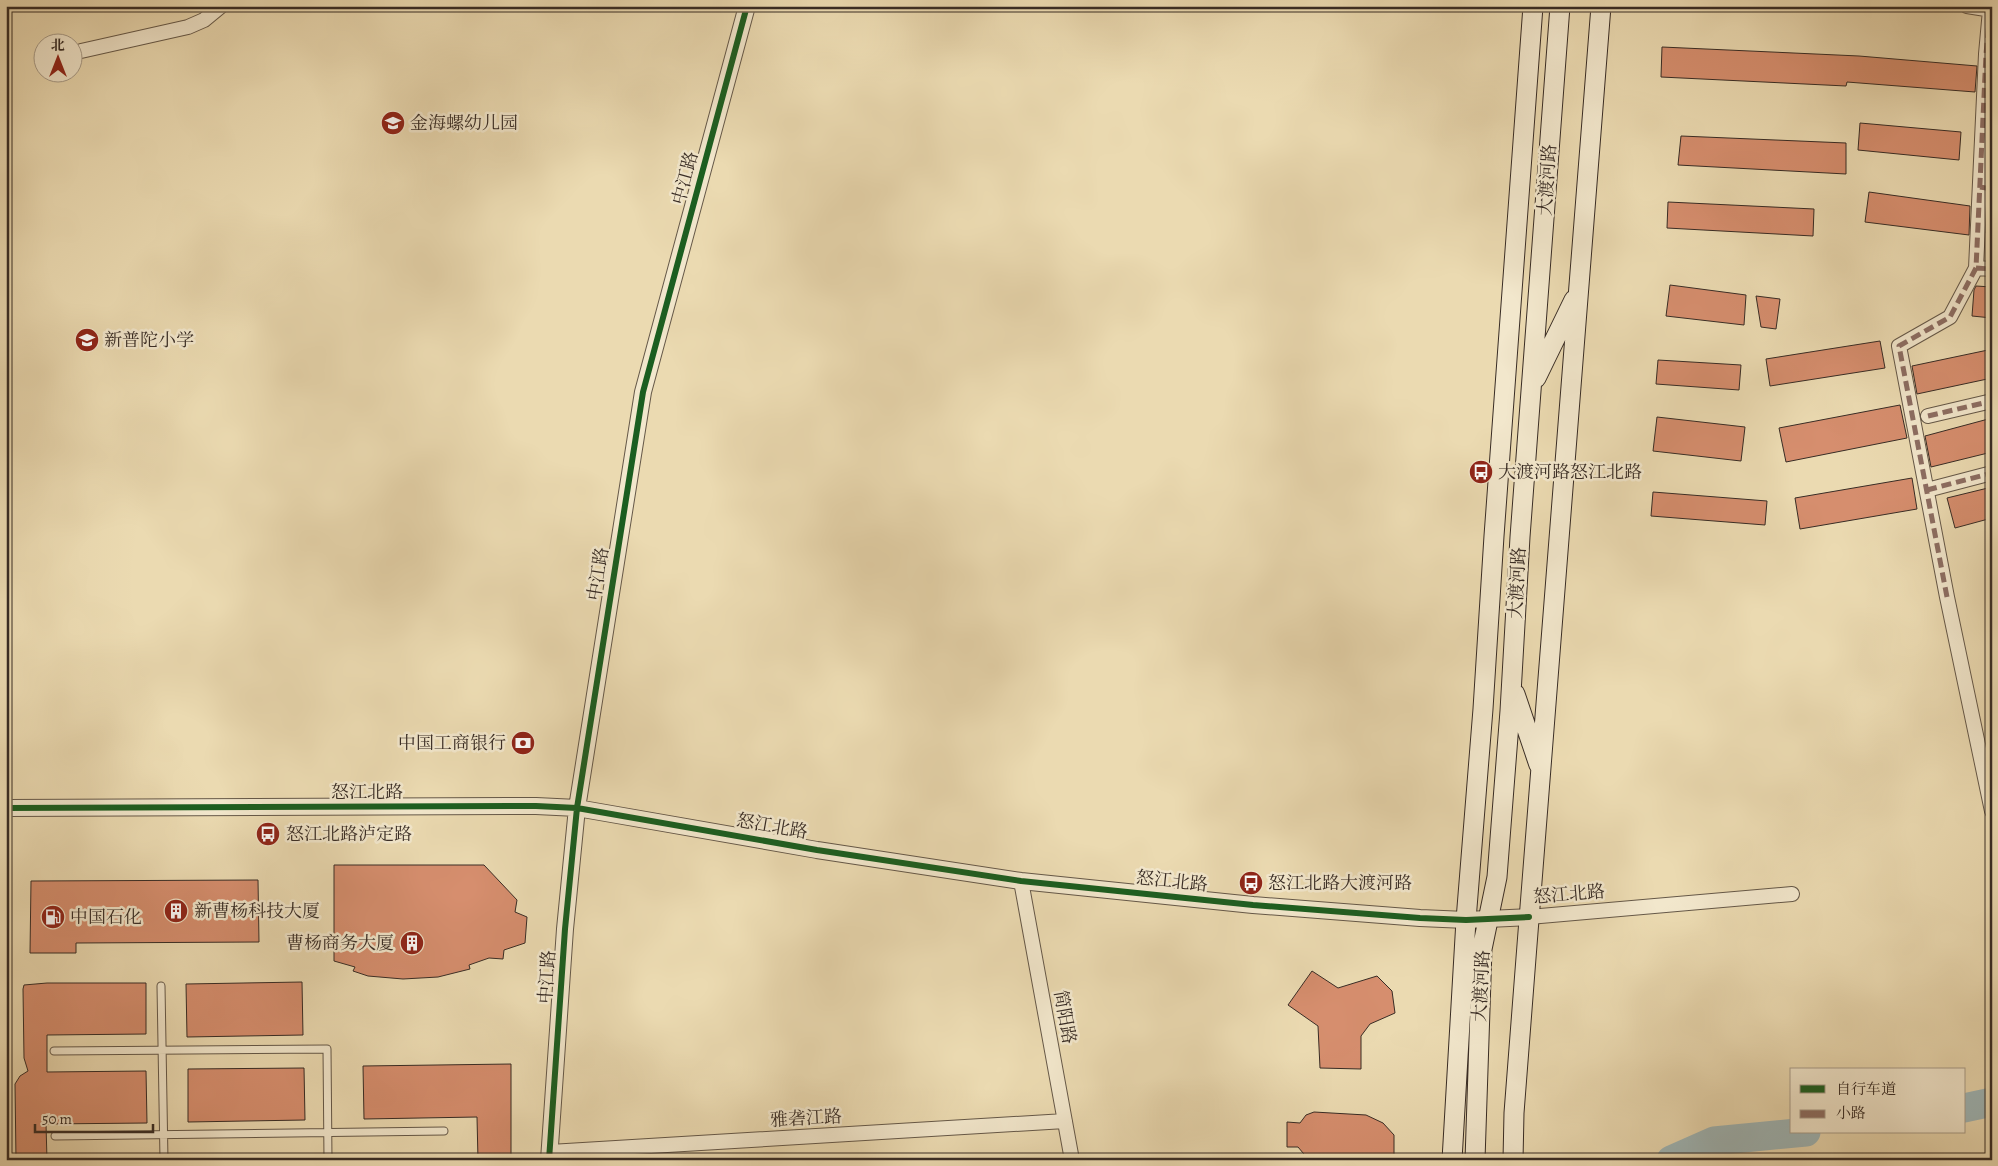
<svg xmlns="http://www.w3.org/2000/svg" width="1998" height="1166" font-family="Alegreya,'Noto Serif SC',serif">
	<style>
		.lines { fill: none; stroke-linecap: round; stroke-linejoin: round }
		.river { stroke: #9fb7b8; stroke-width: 29 }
		.building { fill: #d68e6e; stroke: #382c25 }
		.service-casing { stroke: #655848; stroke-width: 9 }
		.minor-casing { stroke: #655848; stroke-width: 16 }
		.tertiary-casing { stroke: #655848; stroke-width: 18 }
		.secondary-casing { stroke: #382c25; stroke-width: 21 }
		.service { stroke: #f2e7cc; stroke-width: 7 }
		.minor { stroke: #f2e7cc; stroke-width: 14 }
		.tertiary { stroke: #f2e7cc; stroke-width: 16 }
		.secondary { stroke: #f2e7cc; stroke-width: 19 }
		.quiet { stroke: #8d6e63; stroke-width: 5; stroke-dasharray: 10 5; stroke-linecap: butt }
		.cycleway-casing { stroke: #f2e7cc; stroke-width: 9 }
		.cycleway { stroke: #1b5e20; stroke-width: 6 }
		.labels { text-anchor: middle; stroke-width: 5; stroke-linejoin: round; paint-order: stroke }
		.poi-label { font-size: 18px; fill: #382c25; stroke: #f2e7cc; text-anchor: start }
		.street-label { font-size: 18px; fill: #382c25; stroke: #f2e7cc }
	</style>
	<rect width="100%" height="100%" fill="#ebdab1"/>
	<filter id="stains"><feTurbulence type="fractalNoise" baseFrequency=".004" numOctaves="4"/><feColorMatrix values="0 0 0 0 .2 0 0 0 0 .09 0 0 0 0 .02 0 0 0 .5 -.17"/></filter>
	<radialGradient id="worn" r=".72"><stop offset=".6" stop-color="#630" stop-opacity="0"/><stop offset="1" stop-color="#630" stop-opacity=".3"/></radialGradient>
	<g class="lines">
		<path class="river" d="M1964 1108 1992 1102
			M1671 1160 1714 1141 1806 1132"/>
	</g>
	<path class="building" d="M1662 47 1859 56 1977 66 1975 92 1847 82 1846 86 1661 77Z
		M1860 123 1961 132 1959 160 1858 150Z
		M1681 136 1846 143V174L1678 165Z
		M1869 192 1970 206 1969 235 1865 222Z
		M1668 202 1814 209 1813 236 1667 228Z
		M1988 208H1992V234L1986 233Z
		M1670 285 1746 295 1744 325 1666 316Z
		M1976 286 1992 287V318L1972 316 1974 290Z
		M1756 296 1780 299 1776 329 1761 327Z
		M1880 341 1885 368 1770 386 1766 359Z
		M1988 350 1992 367V378L1917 394 1912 366Z
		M1658 360 1741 365 1739 390 1656 384Z
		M1900 405 1907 438 1786 462 1779 428Z
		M1657 417 1745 427 1741 461 1653 451Z
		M1992 418V452L1931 467 1925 436Z
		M1912 478 1917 509 1800 529 1795 498Z
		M1992 487V518L1955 528 1947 498Z
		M1653 492 1767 501 1765 525 1651 516Z
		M334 865H484L517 900 515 912 527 917 525 943 504 950 503 959 489 958 469 965 470 969 438 977 403 979 368 976 353 971 355 967 334 961Z
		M258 880 259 942 76 943V953H30L31 881Z
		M1312 971 1338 988 1377 976 1392 991 1395 1013 1370 1024 1361 1036V1069L1320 1068 1318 1026 1288 1005Z
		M302 982 303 1035 187 1037 186 984Z
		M47 983H146V1034L47 1035V1072L146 1071 147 1123 46 1124 47 1160H16L15 1084 20 1076 28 1071 24 1058 23 989 24 985Z
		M511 1064V1160H478L477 1117 364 1119 363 1066Z
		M304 1068 305 1120 188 1122V1069Z
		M1314 1112 1366 1115 1383 1123 1394 1135V1154L1390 1160H1309L1298 1147H1287V1122L1300 1123 1306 1115Z"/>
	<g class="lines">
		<g class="service-casing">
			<path id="service" d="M161 986 164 1160
				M54 1051 327 1049 328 1160
				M55 1136 444 1131"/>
		</g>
		<g class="minor-casing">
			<path id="minor" d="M1967 6 1992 10
				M1990 10 1986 54 1976 268 1950 317 1899 346 1947 597 1992 811
				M81 51 188 27 204 20 221 6
				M1976 268 1992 269
				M1928 416 1992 401
				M1927 490 1992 473
				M1021 881 1072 1160
				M1529 917 1792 894
				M550 1152 1065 1121"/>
		</g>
		<g class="tertiary-casing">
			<path id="tertiary" d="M6 808 536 806 577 808 817 850 1021 881 1253 905 1420 918 1466 920 1529 917
				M549 1160 565 929 577 808 643 392 747 6"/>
		</g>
		<g class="secondary-casing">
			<path id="secondary" d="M1536 378 1574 300
				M1515 694 1539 765
				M1452 1160 1466 920 1483 709 1494 536 1533 6
				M1475 1160 1482 949 1497 877 1510 711 1520 537 1560 6
				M1513 1160 1514 1113 1527 945 1601 6"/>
		</g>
		<use href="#service" class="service"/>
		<use href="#minor" class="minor"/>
		<use href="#tertiary" class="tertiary"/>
		<use href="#secondary" class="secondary"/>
		<path class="quiet" d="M1980 187 1992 189
			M1976 268 1992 269
			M1928 416 1992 401
			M1927 490 1992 473
			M1947 597 1899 346 1950 317 1976 268 1986 54 1990 10"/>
		<g class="cycleway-casing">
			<path id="cycleway" d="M6 808 536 806 577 808 817 850 1021 881 1253 905 1420 918 1466 920 1529 917
				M549 1160 565 929 577 808 643 392 747 6"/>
		</g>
		<use href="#cycleway" class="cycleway"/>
	</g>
	<defs>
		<g id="school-disc" transform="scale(1.25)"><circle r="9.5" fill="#8f2418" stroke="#f2e7cc"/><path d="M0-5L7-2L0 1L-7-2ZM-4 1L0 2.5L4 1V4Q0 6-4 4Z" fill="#fff"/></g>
		<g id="bus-disc" transform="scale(1.25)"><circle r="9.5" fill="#8f2418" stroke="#f2e7cc"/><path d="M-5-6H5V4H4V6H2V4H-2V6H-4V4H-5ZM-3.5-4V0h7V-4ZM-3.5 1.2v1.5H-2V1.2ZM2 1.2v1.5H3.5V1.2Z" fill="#fff"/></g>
		<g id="bank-disc" transform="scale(1.25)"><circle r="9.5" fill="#8f2418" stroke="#f2e7cc"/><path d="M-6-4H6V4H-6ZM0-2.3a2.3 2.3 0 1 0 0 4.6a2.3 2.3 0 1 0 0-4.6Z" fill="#fff"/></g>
		<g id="building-disc" transform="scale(1.25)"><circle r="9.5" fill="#8f2418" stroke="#f2e7cc"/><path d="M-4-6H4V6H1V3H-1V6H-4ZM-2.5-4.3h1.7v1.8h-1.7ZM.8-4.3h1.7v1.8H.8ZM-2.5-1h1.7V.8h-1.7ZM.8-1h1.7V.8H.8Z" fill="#fff"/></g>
		<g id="fuel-disc" transform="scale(1.25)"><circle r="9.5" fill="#8f2418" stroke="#f2e7cc"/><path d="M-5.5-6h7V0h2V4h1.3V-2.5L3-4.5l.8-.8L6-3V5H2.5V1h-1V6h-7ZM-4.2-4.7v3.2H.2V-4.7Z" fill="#fff"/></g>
	</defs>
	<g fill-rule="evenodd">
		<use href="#school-disc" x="393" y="123"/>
		<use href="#school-disc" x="87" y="340"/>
		<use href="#bus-disc" x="1481" y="472"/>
		<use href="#bank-disc" x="523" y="743"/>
		<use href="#bus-disc" x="268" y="834"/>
		<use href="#bus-disc" x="1251" y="883"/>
		<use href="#building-disc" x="176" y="911"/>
		<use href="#fuel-disc" x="53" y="917"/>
		<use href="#building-disc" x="412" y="943"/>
	</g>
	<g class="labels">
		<g class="poi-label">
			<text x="410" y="129">金海螺幼儿园</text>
			<text x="104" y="346">新普陀小学</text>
			<text x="1498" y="478">大渡河路怒江北路</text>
			<text x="506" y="749" text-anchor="end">中国工商银行</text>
			<text x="286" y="840">怒江北路泸定路</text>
			<text x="1268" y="889">怒江北路大渡河路</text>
			<text x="194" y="917">新曹杨科技大厦</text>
			<text x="70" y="923">中国石化</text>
			<text x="394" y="949" text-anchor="end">曹杨商务大厦</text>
		</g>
		<g class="street-label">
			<text transform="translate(685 178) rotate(-75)" y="6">中江路</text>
			<text transform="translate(1547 180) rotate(-86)" y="6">大渡河路</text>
			<text transform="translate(598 574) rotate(-81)" y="6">中江路</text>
			<text transform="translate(1517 583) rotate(-87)" y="6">大渡河路</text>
			<text x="367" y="798">怒江北路</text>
			<text transform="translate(772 826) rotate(10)" y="6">怒江北路</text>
			<text transform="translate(1172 881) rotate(6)" y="6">怒江北路</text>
			<text transform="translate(1569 894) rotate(-5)" y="6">怒江北路</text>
			<text transform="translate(547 977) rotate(-86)" y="6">中江路</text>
			<text transform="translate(1481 986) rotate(-87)" y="6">大渡河路</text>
			<text transform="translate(1065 1017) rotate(80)" y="6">简阳路</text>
			<text transform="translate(806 1118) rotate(-3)" y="6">雅砻江路</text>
		</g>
	</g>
	<rect width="1998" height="1166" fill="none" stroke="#ebdab1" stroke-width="25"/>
	<rect x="8" y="8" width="1983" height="1151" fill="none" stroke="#382c25" stroke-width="2.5"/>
	<rect x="12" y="12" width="1973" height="1141" fill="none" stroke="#382c25"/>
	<rect x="1790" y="1068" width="175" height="65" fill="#f2e7cc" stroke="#a89c89"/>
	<rect x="1800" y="1085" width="25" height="8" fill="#1b5e20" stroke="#a89c89"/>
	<text x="1836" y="1094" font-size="15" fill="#382c25">自行车道</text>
	<rect x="1800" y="1110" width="25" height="8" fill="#8d6e63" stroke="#a89c89"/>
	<text x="1836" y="1118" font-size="15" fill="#382c25">小路</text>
	<g transform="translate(58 58)"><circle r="24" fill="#f2e7cc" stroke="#a89c89"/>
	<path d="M0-4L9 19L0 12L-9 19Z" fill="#8f2418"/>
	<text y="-8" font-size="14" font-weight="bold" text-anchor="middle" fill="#382c25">北</text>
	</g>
	<path d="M35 1124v8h118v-8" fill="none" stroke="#382c25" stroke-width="2.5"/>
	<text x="42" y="1124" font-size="15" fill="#382c25" stroke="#f2e7cc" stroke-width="4" paint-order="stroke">50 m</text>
	<rect width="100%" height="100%" filter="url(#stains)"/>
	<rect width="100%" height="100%" fill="url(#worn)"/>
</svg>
